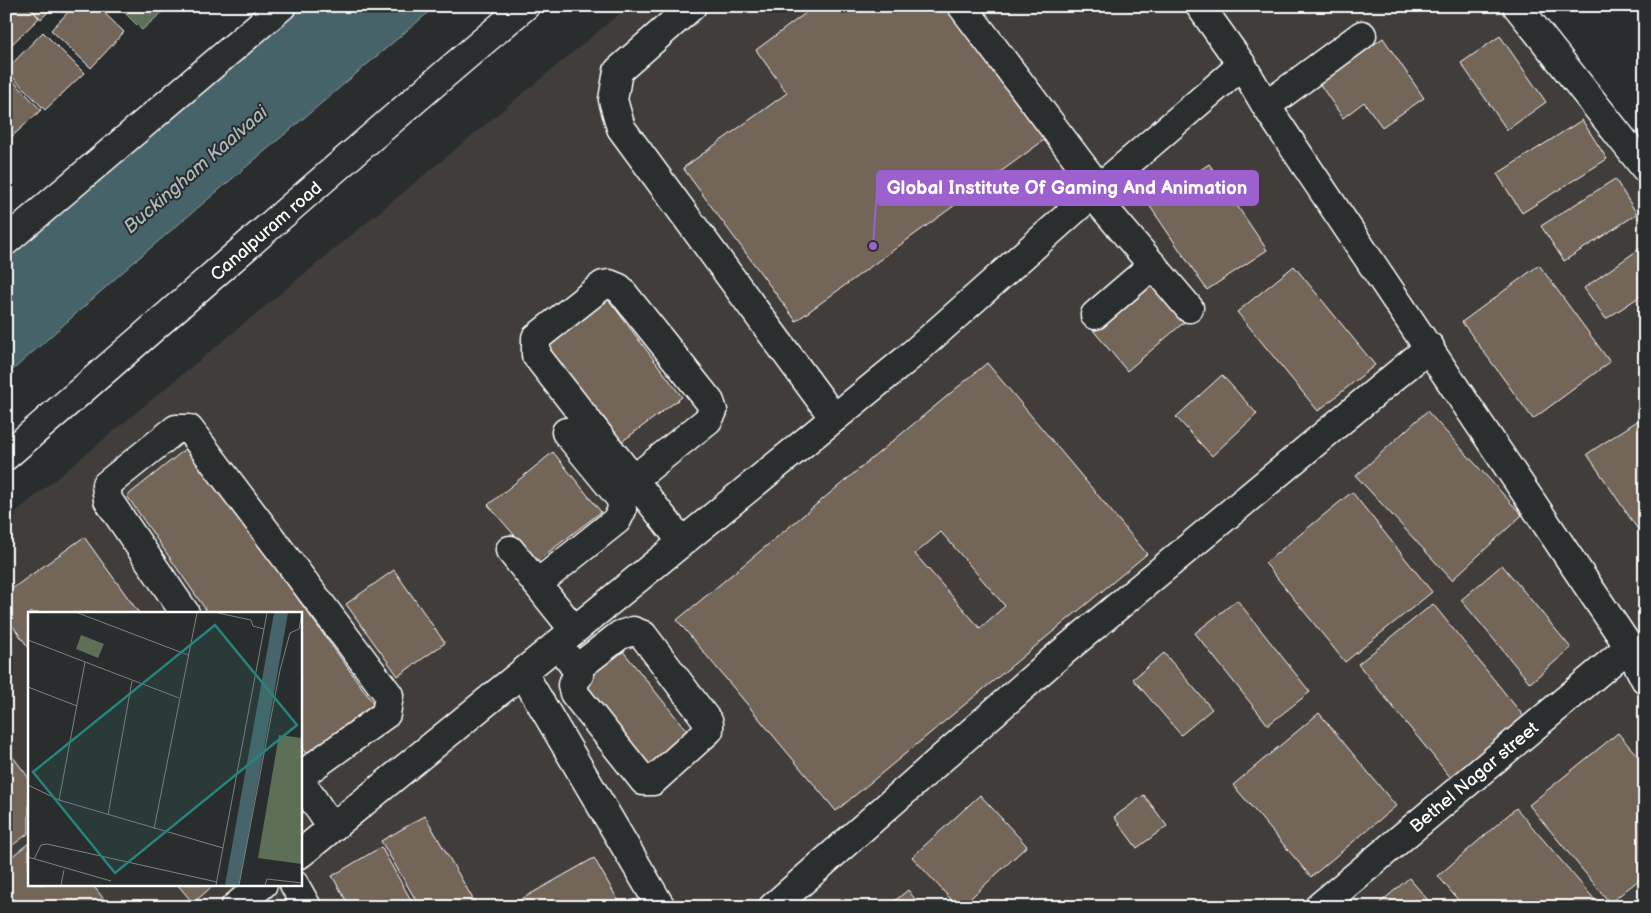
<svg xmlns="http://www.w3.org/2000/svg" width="1651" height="913" font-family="'Balsamiq Sans',sans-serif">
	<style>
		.built { fill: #403e3b; fill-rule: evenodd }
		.green { fill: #5e6f58; stroke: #aeb7ac }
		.water { fill: #46646a; stroke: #90a2a6 }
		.building { fill: #736559; stroke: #fff; fill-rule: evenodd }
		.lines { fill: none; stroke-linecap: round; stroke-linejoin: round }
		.minor-casing { stroke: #fff; stroke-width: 31 }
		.minor { stroke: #2a2d2e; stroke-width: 28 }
		.labels { text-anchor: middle; stroke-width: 4; stroke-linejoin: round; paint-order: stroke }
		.street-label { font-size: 18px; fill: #fff; stroke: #2a2d2e }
		.water-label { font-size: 19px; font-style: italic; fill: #acb9bc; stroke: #2a2d2e }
		.inset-road { fill: none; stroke: #7f8182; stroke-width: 1 }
		.view { fill: #27847c; fill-opacity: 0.15; stroke: #27847c; stroke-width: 2.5 }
		.inset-edge { fill: none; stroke: #fff; stroke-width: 2.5 }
		.leader { fill: none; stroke: #9c61cf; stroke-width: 2 }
		.callout-dot { fill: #9c61cf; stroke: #2a2d2e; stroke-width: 2 }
		.callout { fill: #9c61cf; stroke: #9c61cf; stroke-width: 2 }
		.callout-label { font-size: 19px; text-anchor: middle; font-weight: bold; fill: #fff }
	</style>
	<rect width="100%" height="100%" fill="#2a2d2e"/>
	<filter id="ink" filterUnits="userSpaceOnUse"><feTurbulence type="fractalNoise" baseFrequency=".02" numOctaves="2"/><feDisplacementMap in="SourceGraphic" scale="10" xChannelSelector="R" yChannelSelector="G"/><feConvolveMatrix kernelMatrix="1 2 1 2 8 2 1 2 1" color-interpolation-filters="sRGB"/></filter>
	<g filter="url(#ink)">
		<path class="built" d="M629 6H1531L1645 144V907H6V520ZM29 613H300V884H29Z"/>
		<path class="green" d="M118 6H169L142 30Z"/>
		<path class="water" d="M295 6H436L134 262 6 376V255Z"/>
		<path class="building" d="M6 6H28L39 18 6 50Z
			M29 6H54L41 19Z
			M74 6H97L124 32 91 68 51 30Z
			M815 6H957L1051 135 796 321 683 168 787 93 756 50Z
			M43 32 84 73 45 110 6 70Z
			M1500 36 1546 102 1507 130 1461 63Z
			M1383 38 1424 98 1382 127 1364 102 1343 118 1319 83Z
			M6 73 41 110 6 142Z
			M1582 120 1607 159 1522 213 1497 174Z
			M1209 164 1267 250 1207 290 1149 205Z
			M1615 179 1637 214 1564 261 1541 226Z
			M1645 245V293L1606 319 1584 288Z
			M1539 265 1610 362 1533 419 1462 322Z
			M1294 266 1375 365 1318 411 1237 312Z
			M1153 278 1188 319 1127 371 1092 329Z
			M602 291 682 397 620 443 541 337Z
			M987 363 1147 554 836 811 677 620ZM941 532 1005 606 980 628 915 554Z
			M1222 375 1257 414 1212 456 1176 417Z
			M1427 411 1522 515 1452 580 1356 476Z
			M1645 416V540L1587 454Z
			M188 447 374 704 306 754 300 744V613H208L127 496Z
			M553 452 601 512 537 561 488 505Z
			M1352 492 1432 592 1345 662 1265 563Z
			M84 537 139 613H29V648L6 617V593Z
			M1502 565 1571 648 1530 683 1461 600Z
			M394 570 445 643 398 676 346 604Z
			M1237 600 1310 692 1268 725 1195 633Z
			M1433 604 1525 718 1451 778 1358 664Z
			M622 650 687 731 646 769 576 686Z
			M1164 653 1212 709 1181 735 1133 679Z
			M1319 713 1396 806 1311 877 1233 785Z
			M1618 733 1645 765V875L1610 903 1529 805Z
			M6 748 29 778V833L6 850Z
			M980 795 1027 846 961 907H958L912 857Z
			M1144 795 1167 826 1137 848 1114 817Z
			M1516 808 1601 907H1464L1438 876Z
			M425 816 477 906 475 907H420L381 841Z
			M29 843V884H92L110 907H6V861Z
			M381 847 415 907H350L332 876Z
			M594 858 622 907H512L511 905Z
			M1409 878 1434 907H1375Z
			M177 884H215L193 903Z
			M908 890 921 907H887Z"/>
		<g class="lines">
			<g class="minor-casing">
				<path id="minor" d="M692 6 618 71 613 100 621 128 834 418
					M962 6 1099 188
					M1200 6 1242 65 1266 106 1629 647 1645 679
					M1517 6 1645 168
					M1266 106 1362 35
					M1092 194 1189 308
					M6 241 282 6
					M1095 315 1153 265
					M6 456C180 306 350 153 525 6
					M634 479 708 420 713 411 710 402 619 288 609 284 603 285 536 338V355L682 542
					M510 550 574 630
					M537 584 617 520 622 510 621 499 566 432
					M185 613 108 500 106 485 176 429H189L389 695 386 714 300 776
					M556 645C567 655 573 663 579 675L572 685 574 693 644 781H653L709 730V723L643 635 633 631 620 635 576 669
					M523 673 661 907
					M300 780 332 828
					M300 854 908 358 1099 188 1242 65
					M294 884 307 907
					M235 907 263 884
					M773 907 1058 656 1430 347
					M1319 907 1629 647"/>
			</g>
			<use href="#minor" class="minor"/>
		</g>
	</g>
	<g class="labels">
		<g class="street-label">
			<text transform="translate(266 231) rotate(-41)" y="6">Canalpuram road</text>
			<text transform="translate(1474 777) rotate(-40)" y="6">Bethel Nagar street</text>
		</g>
		<g class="water-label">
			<text transform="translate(195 169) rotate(-41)" y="7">Buckingham Kaalvaai</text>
		</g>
	</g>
	<g transform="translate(28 612)">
		<rect width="274" height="274" fill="#2a2d2e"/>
		<path d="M53 23 76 32 70 46 48 37ZM251 123 274 126V252L230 246Z" fill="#5e6f58"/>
		<path d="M246 1H260L243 98 211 273H197Z" fill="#46646a"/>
		<path class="inset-road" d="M50 1 160 43M190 1 223 8 225 14 236 17M0 28 151 86M0 75 49 94M0 173 31 188 195 236M31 188 57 50M80 203 104 69M126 217 169 1M0 245 83 269M6 247 13 233 19 232 189 270M33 273 36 258M188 273 239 1M211 273 252 58 262 21 271 17 274 1M237 273 239 267 274 271"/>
		<path class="view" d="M187 13 269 113 87 261 5 160Z"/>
		<rect width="274" height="274" class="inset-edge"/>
	</g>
	<path class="leader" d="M873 246L877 188"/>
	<circle class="callout-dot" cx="873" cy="246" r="5"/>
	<rect class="callout" x="877" y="171" width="381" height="34" rx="5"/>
	<g class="callout-label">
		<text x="1067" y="194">Global Institute Of Gaming And Animation</text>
	</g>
	<rect width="1651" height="913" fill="none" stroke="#2a2d2e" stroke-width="25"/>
	<rect x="12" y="12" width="1626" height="888" fill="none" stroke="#fff" stroke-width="2" filter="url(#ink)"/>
</svg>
